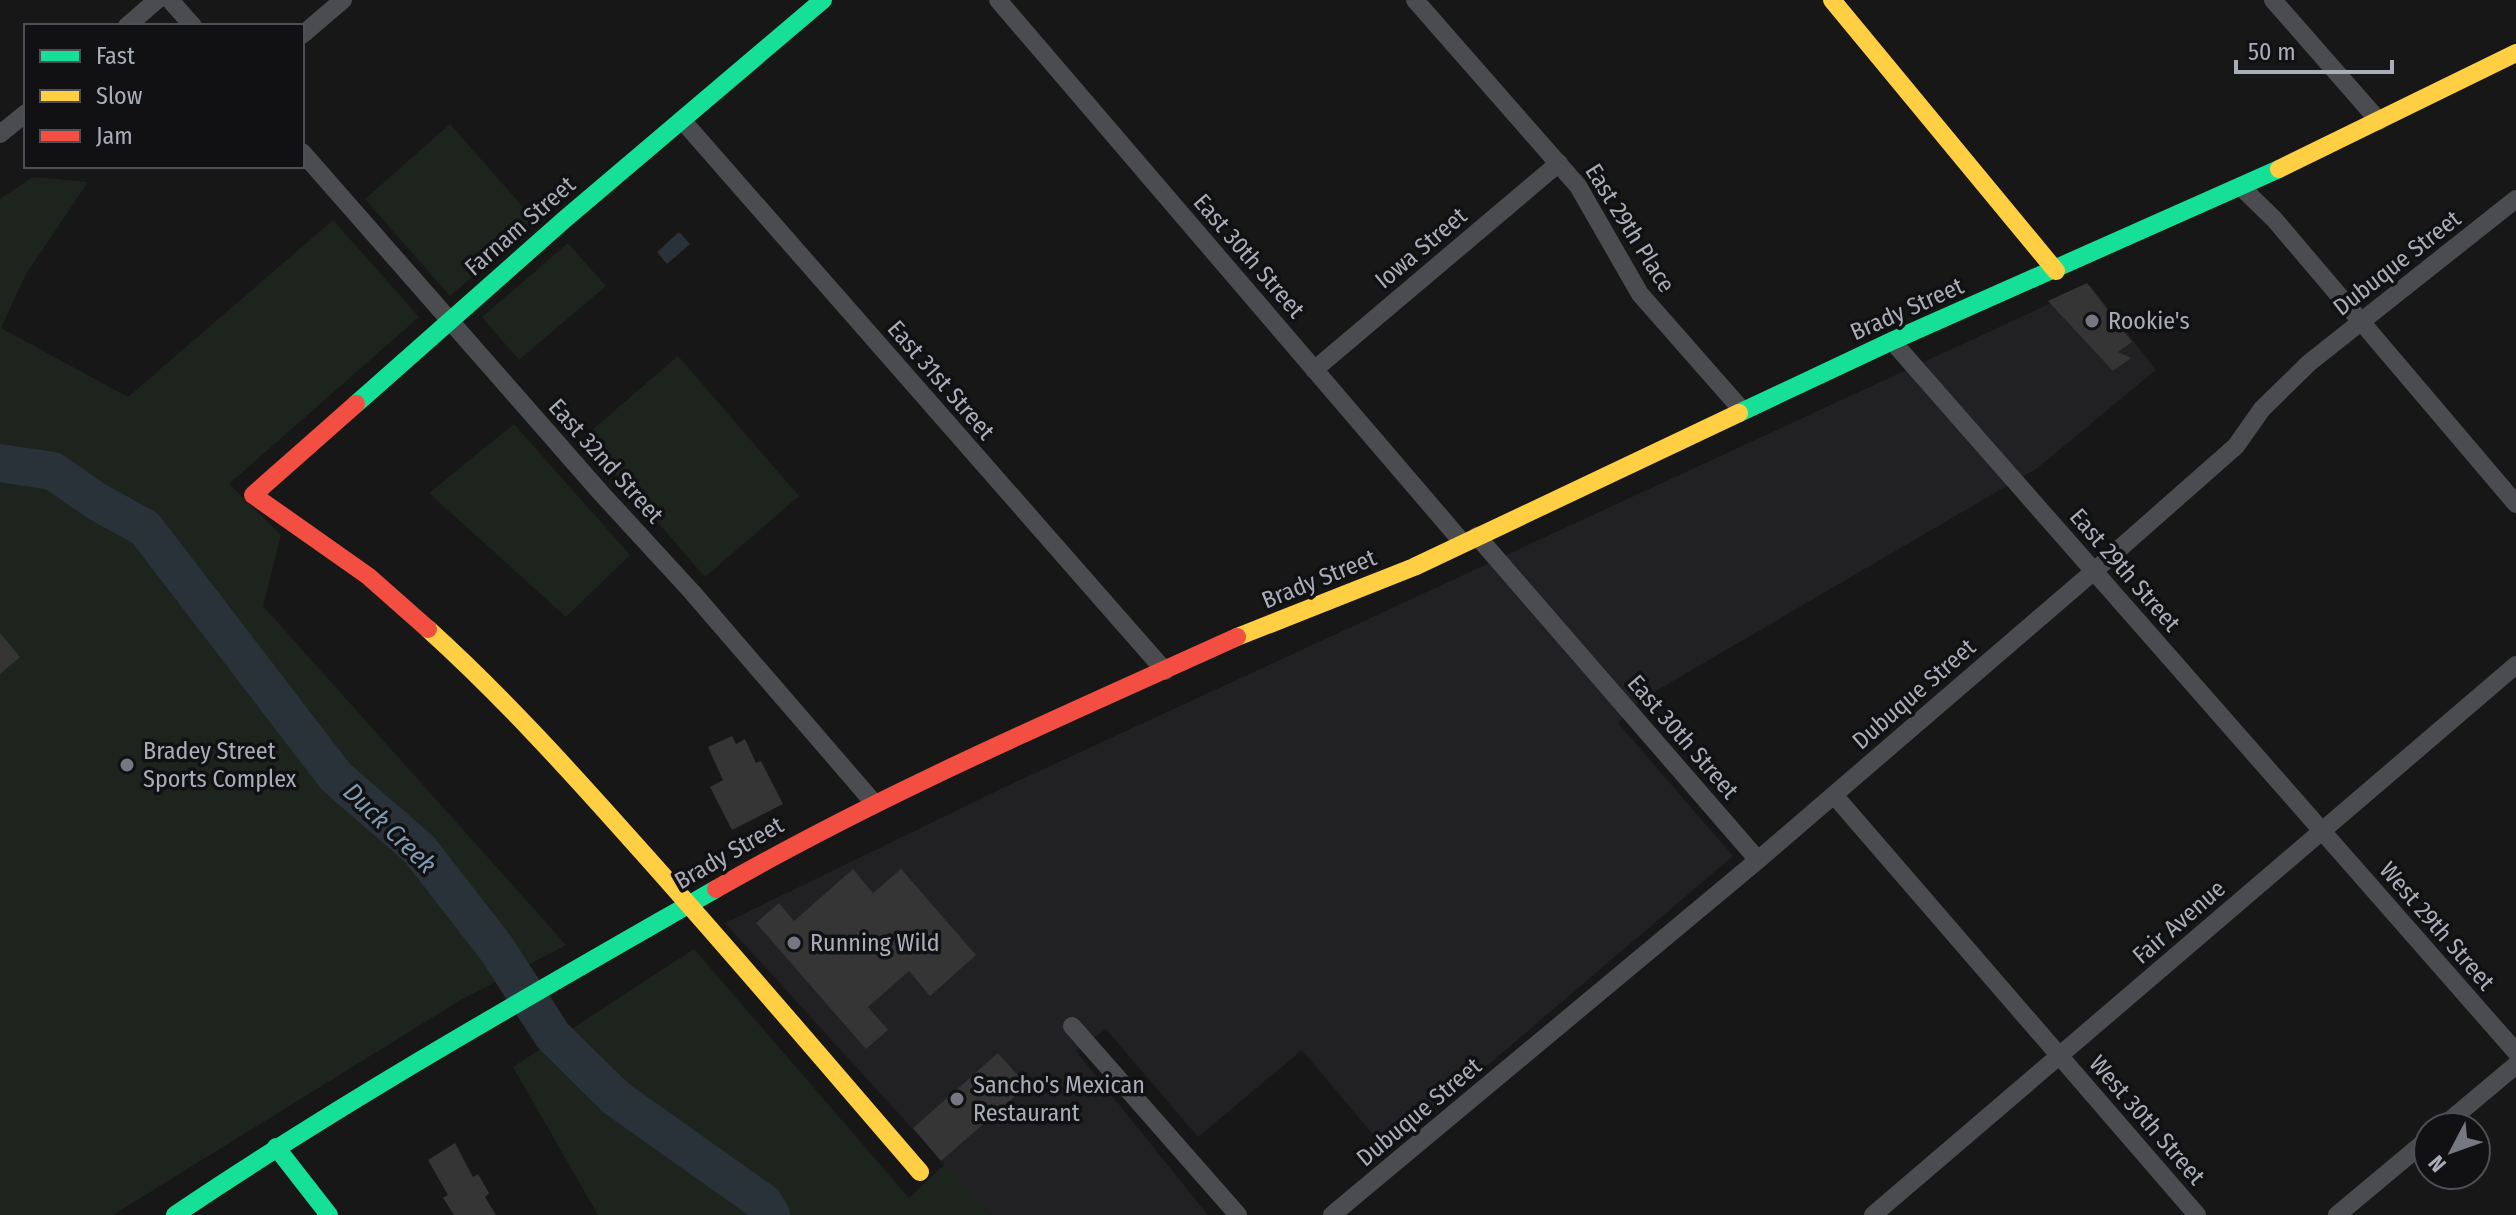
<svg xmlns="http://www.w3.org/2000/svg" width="2516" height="1215" font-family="'Fira Sans Condensed',sans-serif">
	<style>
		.built { fill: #212123 }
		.green { fill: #1d241e }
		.water { fill: #2a3239 }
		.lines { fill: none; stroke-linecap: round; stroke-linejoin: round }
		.river { stroke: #2a3239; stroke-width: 38 }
		.building { fill: #353536 }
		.street { stroke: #4b4c50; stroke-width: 18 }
		.fast { stroke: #16e098; stroke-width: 18 }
		.slow { stroke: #ffcf43; stroke-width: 18 }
		.jam { stroke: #f24e42; stroke-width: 18 }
		.poi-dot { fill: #757880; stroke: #111113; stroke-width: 3 }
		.labels { text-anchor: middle; stroke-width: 7; stroke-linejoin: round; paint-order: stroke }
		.street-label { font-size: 24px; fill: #a8adb8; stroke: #111113 }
		.poi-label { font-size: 24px; fill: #a8adb8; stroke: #111113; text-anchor: start }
		.water-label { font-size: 26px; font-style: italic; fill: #7f9bb3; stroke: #111113 }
	</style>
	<rect width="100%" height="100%" fill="#171717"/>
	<path class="built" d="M2090 285 2156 370 2036 469 1642 699 1618 723 1733 856 1387 1151 1302 1050 1198 1137 1106 1029 1076 1051 1208 1215H991L725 923 1005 787Z"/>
	<path class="green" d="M450 124 536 222 450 296 365 199Z
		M33 177 88 182 26 274 1 328 128 397 333 220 419 317 229 484 281 535 263 606 566 945 459 1001 113 1215H0V199Z
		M568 243 606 286 519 360 482 317Z
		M678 356 799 496 705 577 584 437Z
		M514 424 630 555 566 617 429 493Z
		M694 949 909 1198 946 1163 991 1215H598L513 1067Z"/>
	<path class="water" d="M679 232 690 244 667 264 657 252Z"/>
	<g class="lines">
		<path class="river" d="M0 463 53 471 96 501 145 528 336 777 419 849 496 948 553 1036 616 1098 764 1203 771 1215"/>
	</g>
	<path class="building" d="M2087 283 2132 342 2118 352 2131 358 2113 371 2048 301Z
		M0 633 20 657 0 674Z
		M732 736 736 744 745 739 756 763 761 761 783 804 732 830 710 787 723 780 708 747Z
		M853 869 873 893 901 869 976 955 930 996 909 971 868 1007 888 1030 866 1049 756 923 779 903 794 921Z
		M998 1053 1027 1086 941 1161 913 1128Z
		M455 1143 473 1177 478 1174 489 1193 485 1197 496 1215H454L443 1198 448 1195 428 1160Z"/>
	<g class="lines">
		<path class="street" d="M170 0 193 26
			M998 0 1463 543
			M1415 0 1578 186 1640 294 1742 410
			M2273 0 2379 121
			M127 26 157 0
			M302 35 343 0
			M682 120 1165 671
			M0 134 26 113
			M302 152 601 493 692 592 874 803
			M2241 187 2274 219 2516 504
			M1892 341 2516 1052
			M1314 370 1559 163
			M1477 536 1758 860
			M1834 795 2197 1215
			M1072 1026 1238 1215
			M2442 1127 2516 1065
			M1332 1215 1758 860 2093 572 2236 446 2262 409 2309 363 2516 199
			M1873 1215 2516 665
			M2337 1215 2428 1139"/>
		<path class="fast" d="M356 404 565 219 823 0
			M1739 413 1892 341 2279 169
			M276 1147 329 1215
			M175 1215C350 1097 533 994 716 889"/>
		<path class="slow" d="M1832 0 2056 271
			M2279 169 2516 53
			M428 629C501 695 568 769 634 843 731 951 825 1062 920 1172
			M1237 637 1414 567 1739 413"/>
		<path class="jam" d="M356 404 253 495 368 576 428 629
			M716 889C883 793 1061 717 1237 637"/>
	</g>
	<g class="poi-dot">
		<circle cx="2092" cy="321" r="8"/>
		<circle cx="127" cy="765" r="8"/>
		<circle cx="794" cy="943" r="8"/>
		<circle cx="957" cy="1099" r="8"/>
	</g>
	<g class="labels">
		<g class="street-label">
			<text transform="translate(520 226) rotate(-41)" y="8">Farnam Street</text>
			<text transform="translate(1630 228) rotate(58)" y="8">East 29th Place</text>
			<text transform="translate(1421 248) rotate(-40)" y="8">Iowa Street</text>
			<text transform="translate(1249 256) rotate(49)" y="8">East 30th Street</text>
			<text transform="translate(2397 263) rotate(-38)" y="8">Dubuque Street</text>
			<text transform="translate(1907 309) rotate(-24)" y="8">Brady Street</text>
			<text transform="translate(941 380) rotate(49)" y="8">East 31st Street</text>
			<text transform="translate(606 461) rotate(48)" y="8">East 32nd Street</text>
			<text transform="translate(2125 570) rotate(49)" y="8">East 29th Street</text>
			<text transform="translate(1319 579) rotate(-22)" y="8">Brady Street</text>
			<text transform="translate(1914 694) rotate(-41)" y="8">Dubuque Street</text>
			<text transform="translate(1683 737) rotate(49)" y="8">East 30th Street</text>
			<text transform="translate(729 853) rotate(-30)" y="8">Brady Street</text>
			<text transform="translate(2179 922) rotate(-41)" y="8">Fair Avenue</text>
			<text transform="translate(2437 926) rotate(49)" y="8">West 29th Street</text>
			<text transform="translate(1419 1112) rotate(-40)" y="8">Dubuque Street</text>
			<text transform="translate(2147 1120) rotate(49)" y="8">West 30th Street</text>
		</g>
		<g class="poi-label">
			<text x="2108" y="329">Rookie's</text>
			<text x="143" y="759">Bradey Street<tspan x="143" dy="28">Sports Complex</tspan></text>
			<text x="810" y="951">Running Wild</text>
			<text x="973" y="1093">Sancho's Mexican<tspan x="973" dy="28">Restaurant</tspan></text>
		</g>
		<g class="water-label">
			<text transform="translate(390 828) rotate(44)" y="9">Duck Creek</text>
		</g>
	</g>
	<rect x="24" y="24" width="280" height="144" fill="#111113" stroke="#4d4f55" stroke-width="2"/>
	<rect x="40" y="50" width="40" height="12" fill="#16e098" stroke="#4d4f55" stroke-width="2"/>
	<text x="96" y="64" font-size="24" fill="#a8adb8">Fast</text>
	<rect x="40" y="90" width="40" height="12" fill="#ffcf43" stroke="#4d4f55" stroke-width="2"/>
	<text x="96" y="104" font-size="24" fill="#a8adb8">Slow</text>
	<rect x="40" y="130" width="40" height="12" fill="#f24e42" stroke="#4d4f55" stroke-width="2"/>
	<text x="96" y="144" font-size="24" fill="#a8adb8">Jam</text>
	<g transform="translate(2452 1151) rotate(229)"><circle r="38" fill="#111113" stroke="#4d4f55" stroke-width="2"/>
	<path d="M0-6L14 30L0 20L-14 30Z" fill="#757880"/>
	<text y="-12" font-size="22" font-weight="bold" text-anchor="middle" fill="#a8adb8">N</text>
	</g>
	<path d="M2236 60v12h156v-12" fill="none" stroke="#a8adb8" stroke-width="4"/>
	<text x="2248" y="60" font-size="24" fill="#a8adb8" stroke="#111113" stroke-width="6" paint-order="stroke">50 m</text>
</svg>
